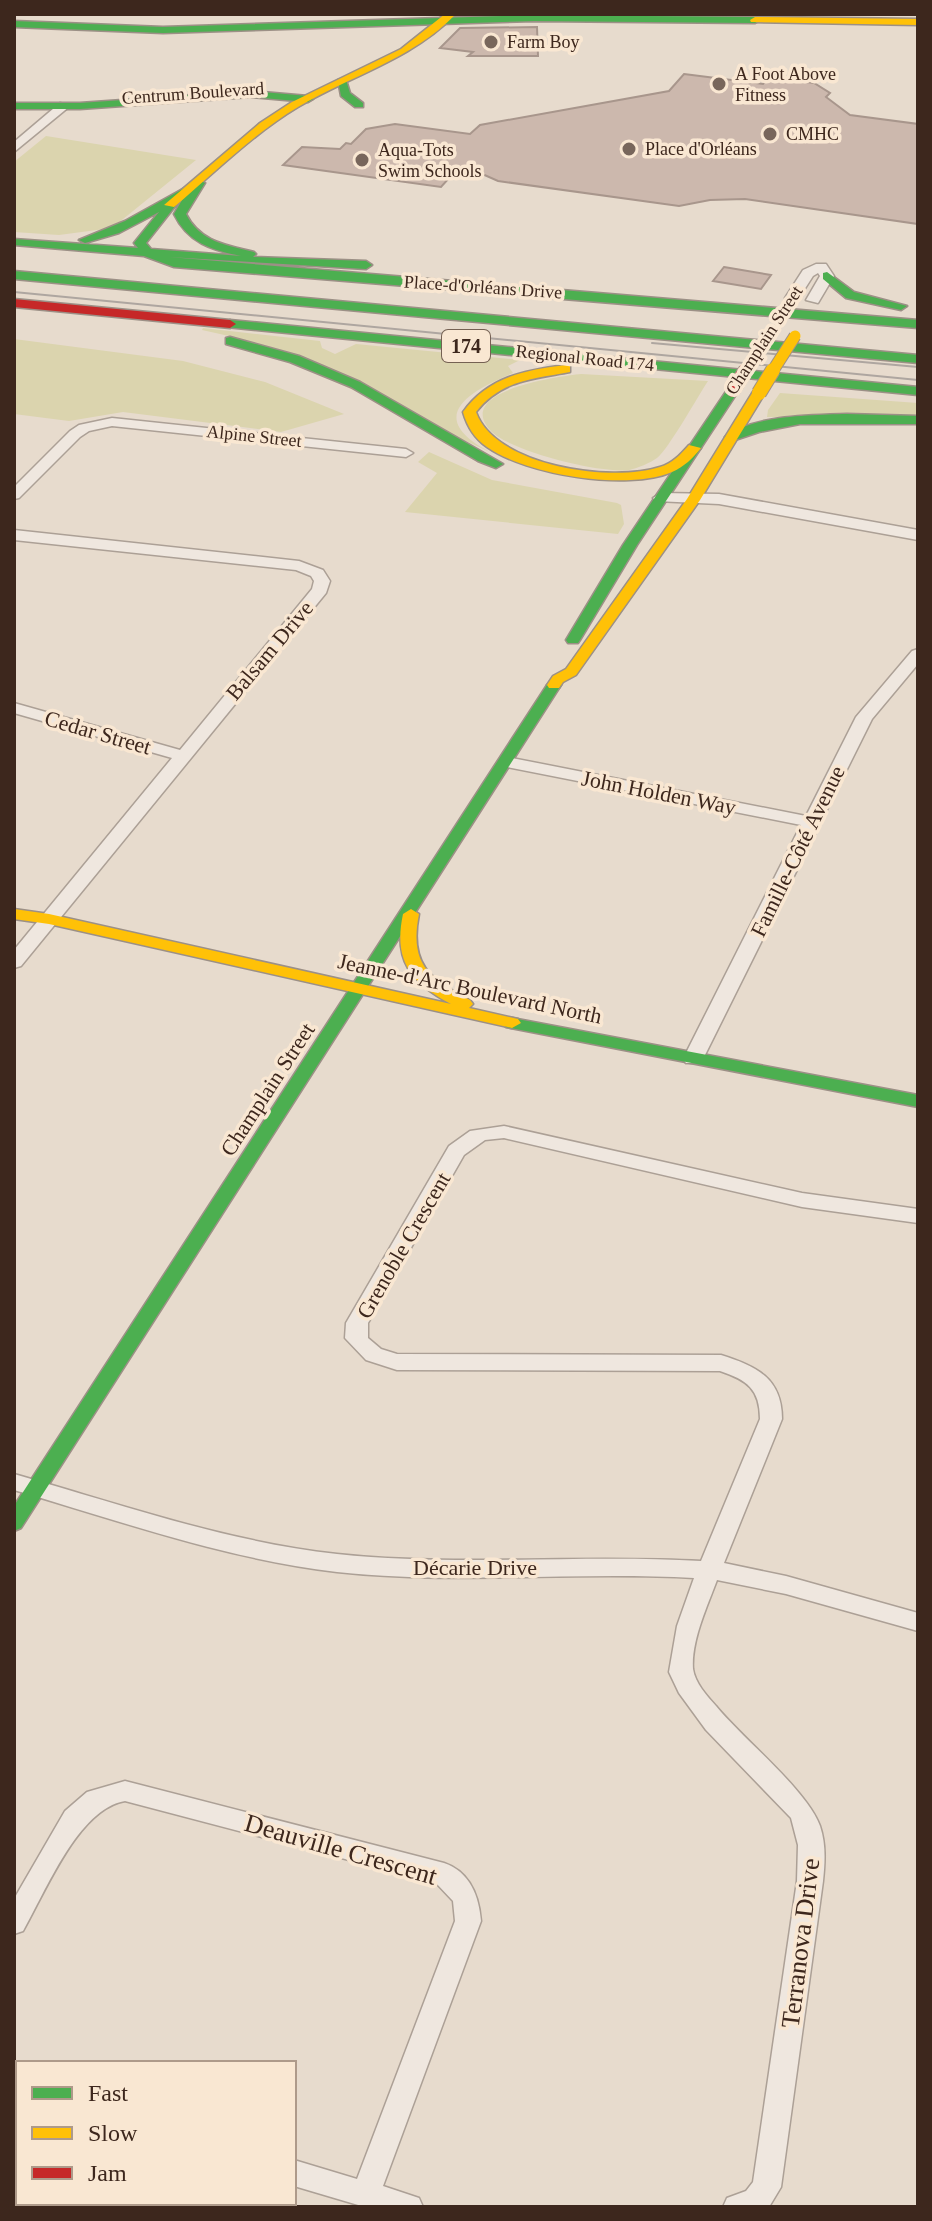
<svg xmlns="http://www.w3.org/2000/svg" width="932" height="2221" font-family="'Times New Roman',serif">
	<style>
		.green { fill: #dbd4ae }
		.building { fill: #ccb8ad; stroke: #a8968c; stroke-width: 2 }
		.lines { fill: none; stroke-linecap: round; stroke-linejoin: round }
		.street-casing { stroke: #aca096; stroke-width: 3 }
		.fast-casing { stroke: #9c9086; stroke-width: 3 }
		.slow-casing { stroke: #9c9086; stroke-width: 3 }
		.jam-casing { stroke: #9c9086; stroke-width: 3 }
		.street { fill: #efe7df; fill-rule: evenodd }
		.fast { fill: #4caf50; fill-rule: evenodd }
		.slow { fill: #ffc107; fill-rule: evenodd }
		.jam { fill: #c62828; fill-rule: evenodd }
		.tram { stroke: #aea6a0; stroke-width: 2 }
		.slow-bridge-far1-casing { stroke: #9c9086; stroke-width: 13; stroke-linecap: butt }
		.slow-bridge-casing { stroke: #9c9086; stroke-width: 16; stroke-linecap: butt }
		.jam-bridge-far1-casing { stroke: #9c9086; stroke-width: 13; stroke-linecap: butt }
		.jam-bridge-casing { stroke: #9c9086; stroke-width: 16; stroke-linecap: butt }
		.slow-bridge-far1 { stroke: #ffc107; stroke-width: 11 }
		.slow-bridge { stroke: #ffc107; stroke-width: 14 }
		.jam-bridge-far1 { stroke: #c62828; stroke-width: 11 }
		.jam-bridge { stroke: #c62828; stroke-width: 14 }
		.poi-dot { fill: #78665b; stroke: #f9e7d2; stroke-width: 3 }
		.labels { text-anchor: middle; stroke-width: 7; stroke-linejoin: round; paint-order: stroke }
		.far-poi-label { font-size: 18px; fill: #3d271d; stroke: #f9e7d2; text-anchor: start }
		.far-street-label { font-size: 18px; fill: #3d271d; stroke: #f9e7d2 }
		.shield { fill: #f9e7d2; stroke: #756153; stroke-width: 2 }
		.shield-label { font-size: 20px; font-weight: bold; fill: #3d271d }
		.street-label { font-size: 22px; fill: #3d271d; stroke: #f9e7d2 }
		.near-street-label { font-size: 26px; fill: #3d271d; stroke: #f9e7d2 }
	</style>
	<rect width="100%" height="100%" fill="#e7dbcd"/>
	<path class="green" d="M46 136 196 160 112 228 59 235 14 232V162Z
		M203 328 320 341 322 348 335 354 356 344 520 360 508 366 513 373C470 391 423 417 490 452L238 338 202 330Z
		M14 339 183 361 265 382 344 414 281 432 123 412 69 421 14 414Z
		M581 374 708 381C698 396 668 450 657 458 652 462 636 469 629 470 601 474 508 451 490 430 454 390 561 376 581 374Z
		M780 393 918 403V417H767L768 410Z
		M429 452 492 480 617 503 621 505 624 524 618 534 405 512 437 473 418 462Z"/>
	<path class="building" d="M537 27 538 56H468L473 52 440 48 460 28Z
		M684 74 763 84 768 77 814 83 830 93 826 97 850 115 918 124V224L745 199 710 200 679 206 498 181 471 169 459 167 441 187 283 165 302 147 340 149 346 143 351 144 366 129 395 124 470 134 480 125 669 91Z
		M724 267 771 275 761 289 713 281Z"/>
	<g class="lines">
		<g class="street-casing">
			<path id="street" d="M60 103 70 106 14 152V142Z
				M816 264H826L834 276 818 303 806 300 820 276 818 273 813 276 797 301H787L785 298 803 270Z
				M112 418 406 449 413 453 406 457 112 426 89 431 80 437 19 498 14 499V487L70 431 79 425Z
				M661 493 719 494 918 530V540L719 504 656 501 653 498Z
				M14 530 299 561 323 570 330 581 326 593 21 966 14 968V950L172 758 14 713V703L180 750 312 589 314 581 311 576 296 570 14 540Z
				M918 649V664L872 719 703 1059 700 1063H686L683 1059 801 825 507 767 498 762 507 757 806 816 856 717 912 651Z
				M504 1126 802 1193 918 1209V1223L802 1207 504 1138 485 1140 464 1155 368 1323V1338L381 1349 397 1354 721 1355C756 1366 782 1378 782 1419L724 1563 786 1576 918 1613V1631L786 1594 717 1580C707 1607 691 1641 693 1669 695 1683 707 1696 716 1706 743 1739 807 1790 820 1826 826 1844 825 1862 823 1881L781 2187 769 2207H723L727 2198 746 2191 753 2182 797 1881 798 1845 791 1818 706 1730 679 1693 669 1672 677 1626 694 1578C575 1571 455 1585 337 1572 226 1559 120 1521 14 1490V1474C120 1504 227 1542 337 1554 458 1567 580 1554 701 1561L760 1419C760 1389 747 1380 720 1371L397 1370 366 1360 345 1338 346 1323 449 1146 470 1131Z
				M125 1781 444 1863C470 1872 479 1896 481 1921L383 2186 419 2198 423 2207H365L294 2186V2160L357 2179 455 1921 453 1901 436 1883 125 1801C78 1809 46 1891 23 1931L14 1934V1899L65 1811 87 1792Z
				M14 2080 18 2081V2105L14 2104Z"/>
		</g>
		<g class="fast-casing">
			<path id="fast" d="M534 15 755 17 760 20 755 23 534 21 163 33 14 27V21L163 27Z
				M338 80H346L350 93 363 103V107H355L341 96Z
				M250 91 308 96 313 99 308 102 250 97 80 109H14V103H80Z
				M199 180 205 183 186 214C200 242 226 245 254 252L256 254 253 257 366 261 372 265 366 269 169 257 918 320V328L174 267 144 256 14 245V239L138 248 134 243 159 212 119 233 85 243 79 240 125 221ZM185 195 174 214C188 243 212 250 241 256L151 249 146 243 176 205 174 202Z
				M14 271 918 355V363L14 279Z
				M827 272 854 292 907 306 901 310 846 298 823 279V273Z
				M230 320 918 387V395L226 327 224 324Z
				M230 337 299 356 360 382 503 464 496 468 478 461 351 387 290 362 226 344V338Z
				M729 387 739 390 637 545 580 640 578 643H568L566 640 623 545Z
				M847 414 918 416V424H800L759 432 732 441 725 437C753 415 813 415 847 414Z
				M554 681 561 685 21 1528 14 1531V1506L547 685Z
				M512 1018 918 1095V1107L506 1027 503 1023Z"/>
		</g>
		<g class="slow-casing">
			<path id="slow" d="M445 14H456C411 60 352 75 298 107 253 134 214 173 174 207L164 205 260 123 292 102 401 49Z
				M755 17 918 19V25L751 22 750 20Z
				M566 365 570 366V372C533 379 501 380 476 412 495 466 611 483 660 467 672 464 681 454 689 445L701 448C693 458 684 467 672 472 627 491 527 475 487 447 474 438 467 426 463 412 488 377 525 370 566 365Z
				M754 390 765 393 700 500 576 675 563 682 559 688H549L547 685 553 676 566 669 687 499Z
				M14 909 49 914 451 1004C411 983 393 961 403 914L411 909 419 914C409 964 429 979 470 1000L473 1004 469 1008 518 1019 521 1023 512 1028 49 924 14 919Z"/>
		</g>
		<g class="jam-casing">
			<path id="jam" d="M14 299 230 320 236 324 230 328 14 307Z"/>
		</g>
		<use href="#street" class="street"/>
		<use href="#fast" class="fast"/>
		<use href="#slow" class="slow"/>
		<use href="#jam" class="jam"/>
		<path class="tram" d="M14 292 918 380
			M652 343 918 367"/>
		<g class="slow-bridge-far1-casing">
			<path id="slow-bridge-far1" d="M772 372 795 336"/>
		</g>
		<g class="slow-bridge-casing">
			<path id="slow-bridge" d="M759 393 773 370"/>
		</g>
		<g class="jam-bridge-far1-casing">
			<path id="jam-bridge-far1" d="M745 372 770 334"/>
		</g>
		<g class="jam-bridge-casing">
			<path id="jam-bridge" d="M733 390 746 370"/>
		</g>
		<use href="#slow-bridge-far1" class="slow-bridge-far1"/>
		<use href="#slow-bridge" class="slow-bridge"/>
		<use href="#jam-bridge-far1" class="jam-bridge-far1"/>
		<use href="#jam-bridge" class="jam-bridge"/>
	</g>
	<g class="poi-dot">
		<circle cx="491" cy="42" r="8"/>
		<circle cx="719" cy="84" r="8"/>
		<circle cx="770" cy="134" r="8"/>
		<circle cx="629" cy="149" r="8"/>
		<circle cx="362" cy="160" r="8"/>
	</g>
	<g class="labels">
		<g class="far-poi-label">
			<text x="507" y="48">Farm Boy</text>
			<text x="735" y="80">A Foot Above<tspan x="735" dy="21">Fitness</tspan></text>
			<text x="786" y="140">CMHC</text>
			<text x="645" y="155">Place d'Orléans</text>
			<text x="378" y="156">Aqua-Tots<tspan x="378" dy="21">Swim Schools</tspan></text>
		</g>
		<g class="far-street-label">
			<text transform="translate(193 93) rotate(-4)" y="6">Centrum Boulevard</text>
			<text transform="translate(483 287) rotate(4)" y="6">Place-d'Orléans Drive</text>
			<text transform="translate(764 340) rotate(-57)" y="6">Champlain Street</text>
			<text transform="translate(585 358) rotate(6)" y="6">Regional Road 174</text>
			<text transform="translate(254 436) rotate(6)" y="6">Alpine Street</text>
		</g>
		<rect class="shield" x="442" y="330" width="48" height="32" rx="6"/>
		<g class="shield-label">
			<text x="466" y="353">174</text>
		</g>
		<g class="street-label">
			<text transform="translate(269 650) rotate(-50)" y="8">Balsam Drive</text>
			<text transform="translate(98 732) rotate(16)" y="8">Cedar Street</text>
			<text transform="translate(659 792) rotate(11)" y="8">John Holden Way</text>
			<text transform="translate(797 851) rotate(-64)" y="8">Famille-Côté Avenue</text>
			<text transform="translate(470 988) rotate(12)" y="8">Jeanne-d'Arc Boulevard North</text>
			<text transform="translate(267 1089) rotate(-57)" y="8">Champlain Street</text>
			<text transform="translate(403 1245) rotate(-60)" y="8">Grenoble Crescent</text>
			<text x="475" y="1575">Décarie Drive</text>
		</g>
		<g class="near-street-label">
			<text transform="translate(341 1849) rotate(16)" y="9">Deauville Crescent</text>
			<text transform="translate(800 1943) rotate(-83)" y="9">Terranova Drive</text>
		</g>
	</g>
	<rect width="932" height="2221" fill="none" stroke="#3d271d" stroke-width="32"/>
	<rect x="16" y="2061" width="280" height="144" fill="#f9e7d2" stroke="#ae9a8a" stroke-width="2"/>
	<rect x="32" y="2087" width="40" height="12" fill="#4caf50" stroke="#ae9a8a" stroke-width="2"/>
	<text x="88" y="2101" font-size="24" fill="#3d271d">Fast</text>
	<rect x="32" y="2127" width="40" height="12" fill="#ffc107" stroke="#ae9a8a" stroke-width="2"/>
	<text x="88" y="2141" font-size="24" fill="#3d271d">Slow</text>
	<rect x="32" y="2167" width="40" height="12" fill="#c62828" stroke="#ae9a8a" stroke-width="2"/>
	<text x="88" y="2181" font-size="24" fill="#3d271d">Jam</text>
</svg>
